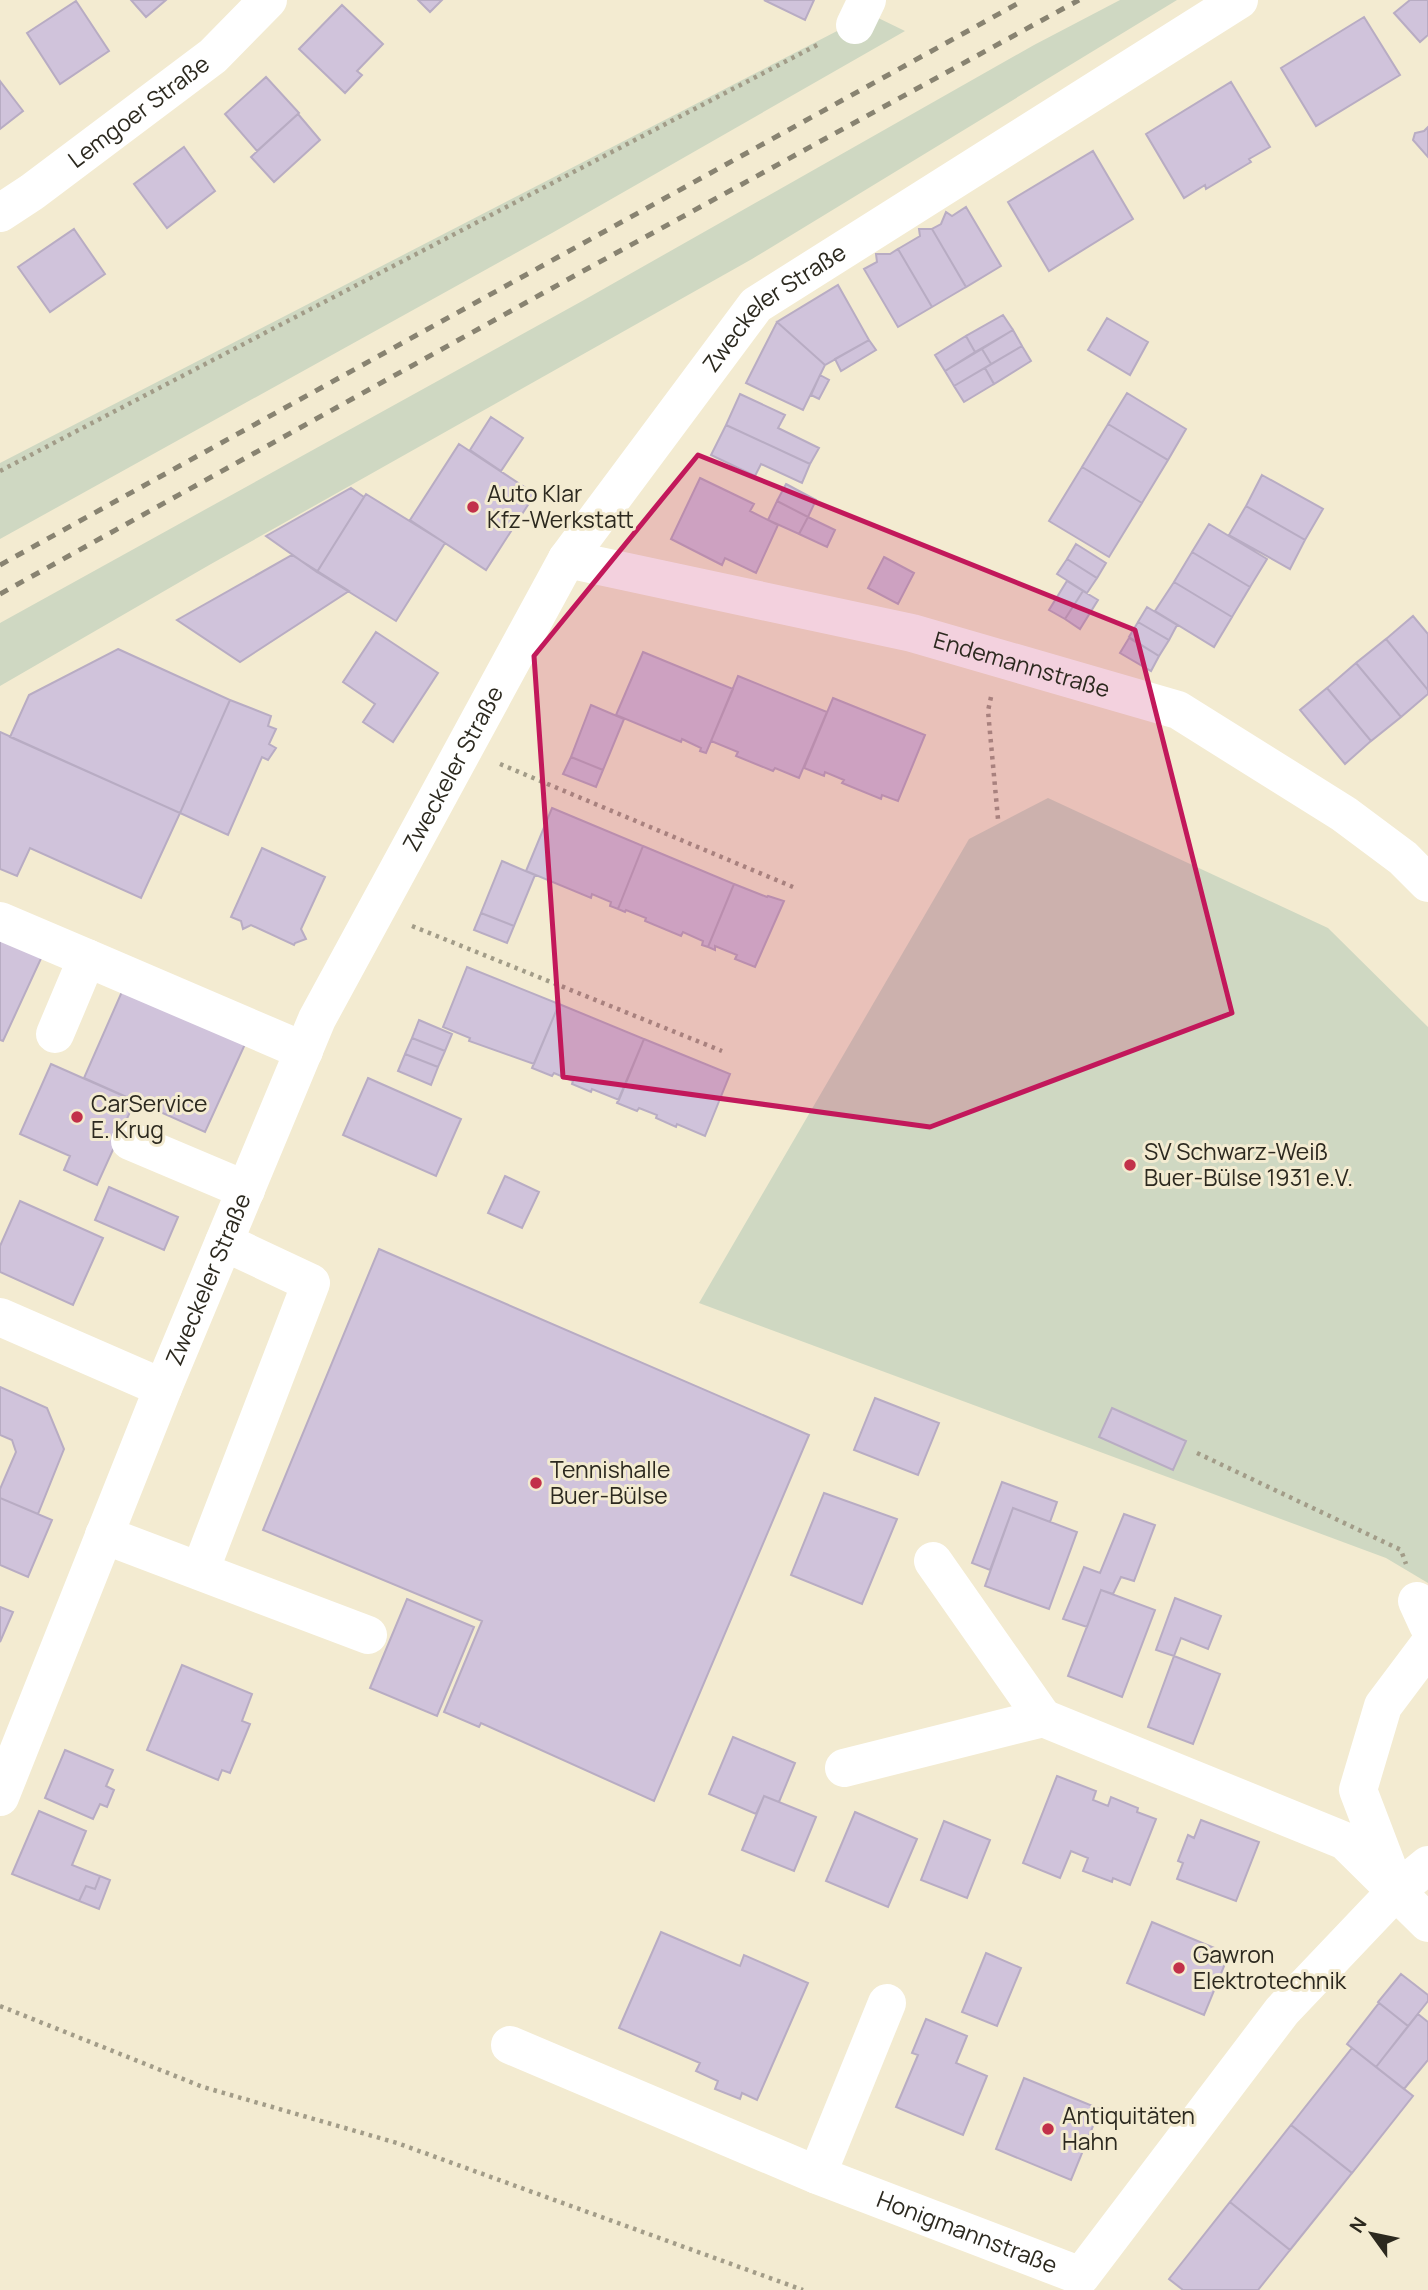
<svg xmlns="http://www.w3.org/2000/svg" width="1428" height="2290" font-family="Manrope,sans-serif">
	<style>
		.green { fill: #cfd8c2 }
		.building { fill: #d0c3db; stroke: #b8acc3; stroke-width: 2 }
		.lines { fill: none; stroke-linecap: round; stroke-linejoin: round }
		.path { stroke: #a29c88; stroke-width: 4.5; stroke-dasharray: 3.5 5; stroke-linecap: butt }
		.minor { stroke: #fff; stroke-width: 38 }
		.rail { stroke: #888371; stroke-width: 5; stroke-dasharray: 9 9; stroke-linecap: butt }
		.marked { fill: #c2185b; fill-opacity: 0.2; stroke: #c2185b; stroke-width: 5; stroke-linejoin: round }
		.poi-dot { fill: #c2314a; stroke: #f3ebd1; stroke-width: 2.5 }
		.labels { text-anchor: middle; stroke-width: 6; stroke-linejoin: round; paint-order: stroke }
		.street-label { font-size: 23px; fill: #2c291f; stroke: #f3ebd1 }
		.poi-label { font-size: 23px; fill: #2c291f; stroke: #f3ebd1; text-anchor: start }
	</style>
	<rect width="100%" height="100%" fill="#f3ebd1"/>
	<path class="green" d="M1120 0H1177L752 259 211 564 0 686V623L584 300 1034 45Z
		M870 14 905 31 552 233 0 539V463Z
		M1048 798 1328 928 1428 1027V1583L1386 1558 699 1303 969 839Z"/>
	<path class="building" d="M131 0H166L146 17Z
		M418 0H442L430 12Z
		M764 0H814L805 20Z
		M1410 0H1428V35L1420 42 1394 13Z
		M76 1 109 51 60 84 27 33Z
		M342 5 383 44 357 71 362 75 345 93 299 49Z
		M1364 17 1400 75 1316 126 1281 68Z
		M266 77 299 113 257 151 225 114Z
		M0 81 23 111 0 129Z
		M1231 82 1270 147 1249 159 1251 162 1206 189 1205 185 1184 198 1146 134Z
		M298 114 320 140 274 182 251 157Z
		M1428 127V157L1413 140 1415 133 1424 131Z
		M184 147 215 191 167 228 134 184Z
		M1093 151 1133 219 1049 271 1008 202Z
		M966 207 1001 266 966 287 932 229 941 224 946 212 952 216Z
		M74 229 105 274 50 312 18 267Z
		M919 229H932L966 287 932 307 898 249 920 236Z
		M898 249 932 307 898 327 864 269 877 262 876 254H890Z
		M838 285 869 340 825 365 777 322Z
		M1003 315 1013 330 975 352 966 336Z
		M1107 318 1148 342 1130 375 1088 350Z
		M777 322 825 365 803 410 746 383Z
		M1013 330 1022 346 991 364 982 349Z
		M966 336 975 352 945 371 935 355Z
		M869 340 876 350 841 371 835 359Z
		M1022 346 1031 361 994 384 985 368Z
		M982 349 991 364 954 386 945 371Z
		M985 368 994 384 964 402 954 386Z
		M820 375 829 380 819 399 811 395Z
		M1127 393 1186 429 1168 460 1108 424Z
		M740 394 785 415 778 428 819 448 810 464 726 425Z
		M491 417 523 438 501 471 470 450Z
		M1108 424 1168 460 1142 503 1082 467Z
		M726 425 810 464 802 483 761 464 755 476 711 455Z
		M459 444 535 494 486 570 410 520Z
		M1082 467 1142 503 1109 557 1049 521Z
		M1262 475 1323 509 1305 540 1246 506Z
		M700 478 754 504 750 511 778 525 756 573 725 558 722 565 671 539Z
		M786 484 816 500 808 517 777 501Z
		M351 488 364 497 317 572 266 536Z
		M366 494 445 543 396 621 317 572Z
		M777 501 808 517 799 534 768 520Z
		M1246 506 1305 540 1290 569 1229 535Z
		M808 517 835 530 827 547 799 534Z
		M1209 524 1267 559 1250 587 1192 552Z
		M1076 544 1106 563 1097 578 1067 559Z
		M1192 552 1250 587 1232 617 1174 582Z
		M292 555 349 591 240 662 177 620Z
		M884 557 914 573 898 604 868 588Z
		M1067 559 1097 578 1087 593 1057 574Z
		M1067 581 1083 591 1065 619 1049 610Z
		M1174 582 1232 617 1214 647 1155 611Z
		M1083 591 1098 600 1080 629 1065 619Z
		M1147 607 1177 625 1169 640 1138 622Z
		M1413 616 1428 634V690L1386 639Z
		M1138 622 1169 640 1159 656 1129 637Z
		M376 632 438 673 393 742 363 722 375 704 343 682Z
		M1129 638 1159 656 1151 671 1120 653Z
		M1386 639 1428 690V694L1401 717 1356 663Z
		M118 649 230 700 180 813 10 737 29 695Z
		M643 652 733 689 706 753 700 751 701 748 682 739 681 742 616 715Z
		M1356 663 1401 717 1371 741 1327 688Z
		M738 676 827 712 799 778 775 768 773 771 736 756 738 752 711 741Z
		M1327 688 1371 741 1345 764 1300 710Z
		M833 698 925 735 898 801 882 795 881 799 842 783 844 780 825 772 824 776 804 768Z
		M230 700 271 716 268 726 276 729 269 744 276 748 268 760 262 757 228 835 180 813Z
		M591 705 624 719 603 770 571 757Z
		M0 732 180 813 141 898 30 848 17 876 0 869Z
		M571 757 603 770 596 787 563 774Z
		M552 808 643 846 618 909 610 906 611 902 592 894 591 898 526 871Z
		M643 846 734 884 708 947 702 945 703 941 683 932 681 936 645 921 646 918 626 910 625 912 618 909Z
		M262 848 325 877 301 929 306 939 295 943 294 945 251 925 243 929 241 921 231 917Z
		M502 861 535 875 514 926 481 913Z
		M734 884 767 897 768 896 784 901 755 967 735 959 737 955 715 946V950L708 947Z
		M481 913 514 926 507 943 474 930Z
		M0 932 44 952 3 1041 0 1040Z
		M467 967 559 1004 534 1064 469 1041 470 1038 443 1027Z
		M124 987 246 1042 205 1132 84 1078Z
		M559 1004 644 1039 619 1100 592 1089 591 1092 572 1084 573 1081 554 1073 552 1076 532 1068Z
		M419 1020 452 1034 445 1051 412 1038Z
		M412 1038 445 1051 438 1067 405 1054Z
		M644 1039 730 1074 705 1136 677 1124 676 1127 656 1118 657 1115 639 1108 637 1111 617 1103Z
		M405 1054 438 1067 431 1085 398 1071Z
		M51 1064 135 1101 97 1185 64 1170 70 1156 20 1134Z
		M368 1078 461 1119 436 1176 343 1135Z
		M505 1176 539 1192 522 1228 488 1213Z
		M109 1187 178 1217 164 1250 95 1220Z
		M20 1201 103 1238 73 1305 0 1272V1246Z
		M379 1249 809 1435 654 1801 481 1723 479 1727 444 1712 482 1621 263 1530Z
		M0 1387 47 1408 64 1449 38 1514 0 1498V1489L16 1452 12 1440 0 1435Z
		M875 1398 939 1423 918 1475 854 1450Z
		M1112 1408 1186 1441 1173 1470 1099 1437Z
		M1002 1482 1057 1502 1050 1522 1013 1508 990 1570 972 1563Z
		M824 1493 897 1519 862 1604 791 1575Z
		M0 1498 52 1520 28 1577 0 1565Z
		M1013 1508 1077 1532 1049 1609 985 1586Z
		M1124 1514 1155 1525 1134 1581 1121 1577 1113 1594 1101 1590 1087 1627 1063 1619 1084 1567 1100 1573Z
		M1101 1590 1155 1610 1122 1697 1068 1676Z
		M1175 1598 1221 1616 1208 1649 1181 1638 1174 1656 1156 1650Z
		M407 1599 474 1627 437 1716 370 1688Z
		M0 1607 13 1612 0 1642Z
		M1174 1656 1220 1674 1193 1744 1148 1727Z
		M182 1665 252 1694 242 1721 250 1724 230 1773 222 1770 218 1780 147 1750Z
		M733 1737 795 1763 779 1802 764 1796 756 1814 709 1794Z
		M65 1750 113 1770 106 1786 114 1790 107 1807 100 1804 93 1819 45 1798Z
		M1057 1776 1096 1791 1093 1800 1108 1806 1111 1797 1138 1808 1137 1812 1156 1819 1130 1885 1113 1878 1112 1882 1083 1871 1088 1858 1071 1851 1060 1878 1023 1863Z
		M764 1796 816 1817 794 1871 742 1850Z
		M39 1811 86 1831 72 1865 100 1876 95 1889 86 1886 79 1901 12 1874Z
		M855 1812 917 1839 888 1907 826 1881Z
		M1201 1820 1259 1842 1236 1901 1177 1879 1183 1863 1178 1861 1188 1835 1194 1838Z
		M944 1821 990 1840 967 1898 921 1880Z
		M100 1876 110 1880 99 1909 79 1901 86 1886 95 1889Z
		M1152 1922 1229 1954 1204 2015 1127 1983Z
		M661 1932 740 1966 744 1955 808 1983 757 2100 742 2093 740 2099 715 2089 718 2081 696 2071 700 2063 619 2028Z
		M986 1953 1021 1968 997 2026 962 2012Z
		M1401 1974 1428 1995V2001L1408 2026 1378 2002Z
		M1379 2003 1408 2026 1376 2067 1347 2044Z
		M1418 2014 1428 2022V2060L1404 2089 1376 2067Z
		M926 2019 967 2036 956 2063 987 2076 963 2135 896 2107 918 2055 912 2053Z
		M1352 2048 1413 2096 1352 2173 1291 2125Z
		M1024 2078 1100 2109 1071 2180 996 2149Z
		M1291 2125 1352 2173 1290 2250 1230 2202Z
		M1230 2202 1290 2250 1258 2290H1183L1169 2279Z"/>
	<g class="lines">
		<path class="path" d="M0 471 821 43
			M991 697 988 711 998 819
			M500 764 793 887
			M412 926 722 1051
			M1197 1453 1401 1550 1406 1564
			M0 2006 203 2087 397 2143 803 2290"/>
		<g class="minor">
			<path d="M855 25 867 0"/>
			<path id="s1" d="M0 213 32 192 213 56 268 0"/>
			<path id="s2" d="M567 559 912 633 1178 710 1344 814 1403 858 1428 883"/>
			<path d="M0 921 87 958"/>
			<path d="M55 1034 87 958 304 1051"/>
			<path d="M130 1141 246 1190"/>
			<path d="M0 1317 163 1388"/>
			<path d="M104 1535 368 1635"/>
			<path d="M933 1561 1043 1718"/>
			<path d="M200 1571 311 1283 224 1242"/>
			<path d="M1417 1601 1428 1625"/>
			<path d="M844 1768 1043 1718 1345 1841 1428 1923"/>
			<path id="s3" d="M0 1797 163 1388 317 1019 567 559 756 305 1239 0"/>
			<path d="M1392 1879 1358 1790 1383 1706 1428 1646"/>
			<path id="s4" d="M510 2045 817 2175 1081 2276 1282 2011 1396 1891 1428 1865"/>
			<path d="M817 2175 887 2003"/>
		</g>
		<path class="rail" d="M0 565 1024 0
			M0 594 574 276 1079 0"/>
	</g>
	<path class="marked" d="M698 455 1135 630 1232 1013 930 1127 563 1077 534 656Z"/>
	<g class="poi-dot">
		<circle cx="473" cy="507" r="7"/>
		<circle cx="77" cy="1117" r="7"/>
		<circle cx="1130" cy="1165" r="7"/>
		<circle cx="536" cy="1483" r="7"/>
		<circle cx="1179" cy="1968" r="7"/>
		<circle cx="1048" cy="2129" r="7"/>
	</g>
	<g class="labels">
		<g class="street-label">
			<text dy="8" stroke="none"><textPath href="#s1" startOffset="172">Lemgoer Straße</textPath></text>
			<text dy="8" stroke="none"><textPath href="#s3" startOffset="1692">Zweckeler Straße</textPath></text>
			<text dy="8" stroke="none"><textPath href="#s2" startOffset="467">Endemannstraße</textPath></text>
			<text dy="8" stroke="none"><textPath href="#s3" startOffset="1125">Zweckeler Straße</textPath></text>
			<text dy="8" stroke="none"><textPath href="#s3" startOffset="558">Zweckeler Straße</textPath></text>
			<text dy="8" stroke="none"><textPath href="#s4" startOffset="494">Honigmannstraße</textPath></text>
		</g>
		<g class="poi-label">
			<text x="487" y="502">Auto Klar<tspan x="487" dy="26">Kfz-Werkstatt</tspan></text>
			<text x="91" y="1112">CarService<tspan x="91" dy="26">E. Krug</tspan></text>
			<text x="1144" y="1160">SV Schwarz-Weiß<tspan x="1144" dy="26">Buer-Bülse 1931 e.V.</tspan></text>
			<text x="550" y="1478">Tennishalle<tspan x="550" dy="26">Buer-Bülse</tspan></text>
			<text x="1193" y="1963">Gawron<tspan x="1193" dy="26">Elektrotechnik</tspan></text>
			<text x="1062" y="2124">Antiquitäten<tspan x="1062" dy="26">Hahn</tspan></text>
		</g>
	</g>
	<g transform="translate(1372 2234) rotate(303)" stroke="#f3ebd1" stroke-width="5" paint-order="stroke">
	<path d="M0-5L12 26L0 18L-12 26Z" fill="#2c291f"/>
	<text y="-10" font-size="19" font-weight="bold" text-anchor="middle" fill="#2c291f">N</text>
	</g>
</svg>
